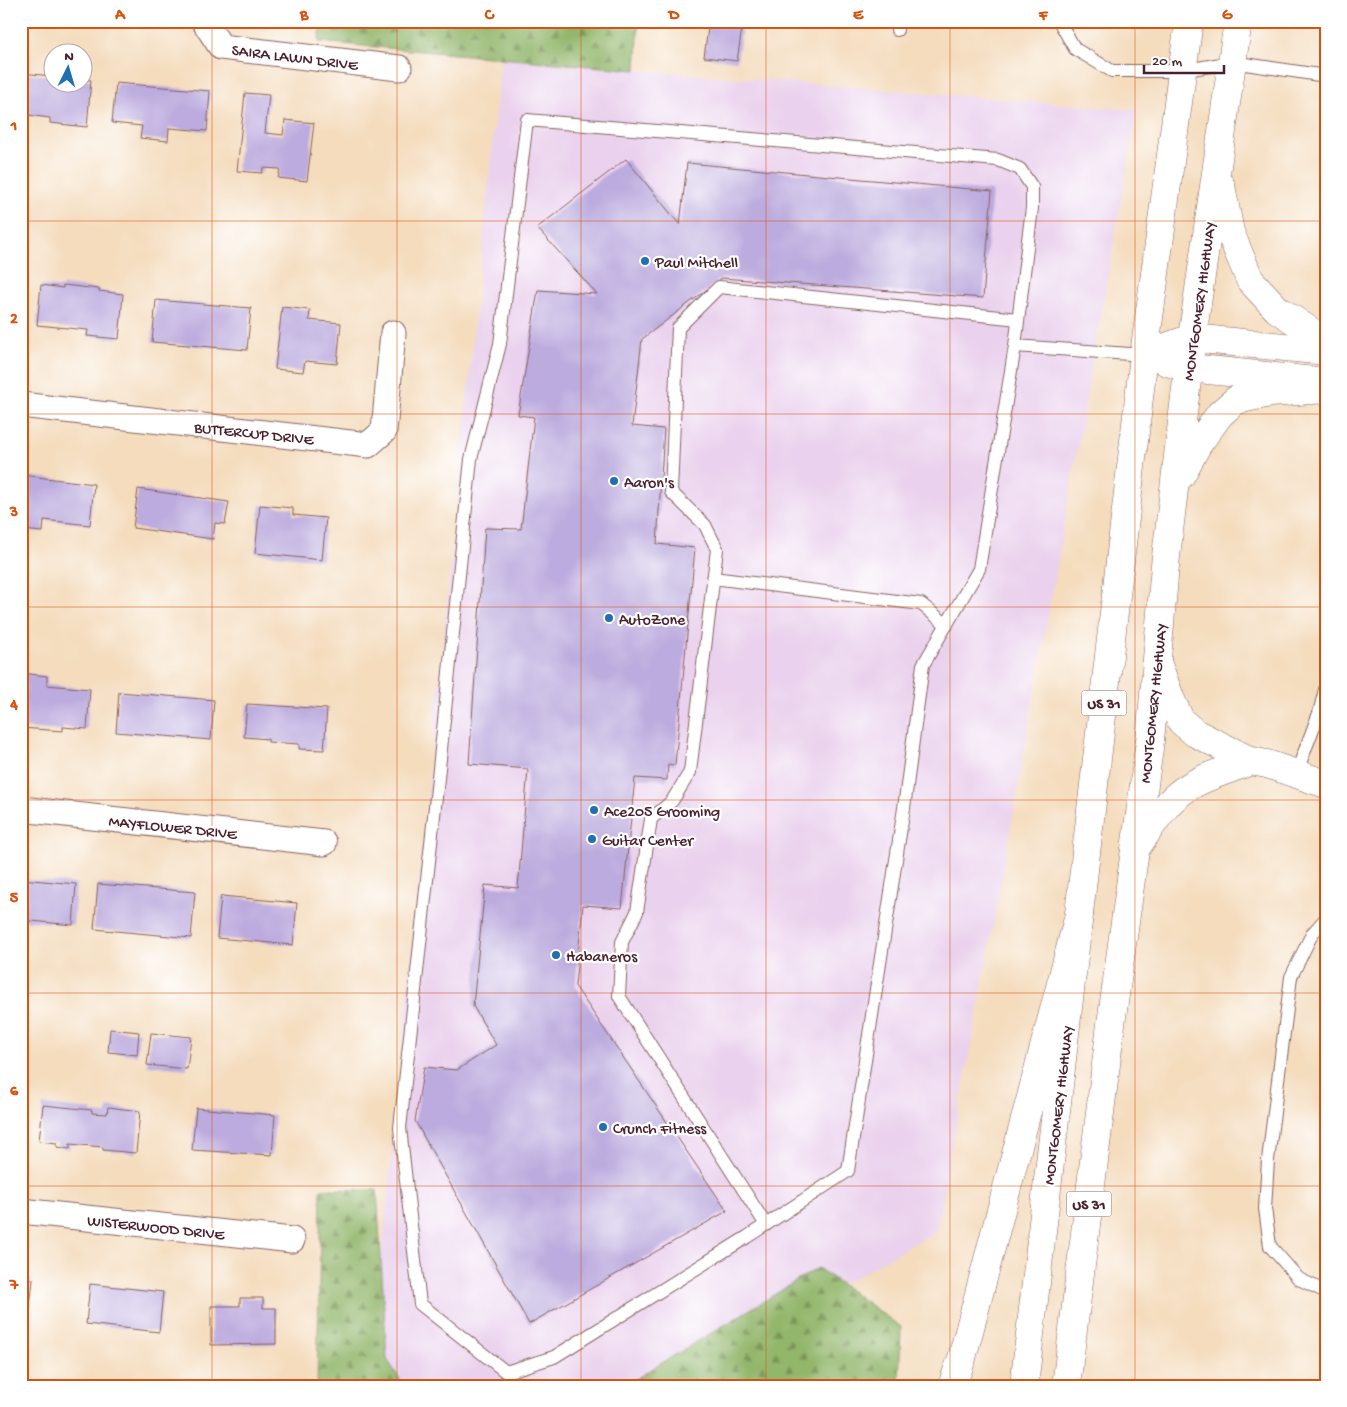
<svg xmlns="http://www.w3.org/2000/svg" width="1347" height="1407" font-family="'Gochi Hand',sans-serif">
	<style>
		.built { fill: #ead1ed }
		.forest { fill: url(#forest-firs); stroke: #6e6a4a }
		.building { fill: #bcabde }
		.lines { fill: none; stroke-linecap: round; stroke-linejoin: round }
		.service-casing { stroke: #86615e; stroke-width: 14 }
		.minor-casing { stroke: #86615e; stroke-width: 27 }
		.tertiary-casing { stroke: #86615e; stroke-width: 29 }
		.primary-casing { stroke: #86615e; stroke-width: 29 }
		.motorway-casing { stroke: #86615e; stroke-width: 29 }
		.service { stroke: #fff; stroke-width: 12 }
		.minor { stroke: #fff; stroke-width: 25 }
		.tertiary { stroke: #fff; stroke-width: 28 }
		.primary { stroke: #fff; stroke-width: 28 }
		.motorway { stroke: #fff; stroke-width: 28 }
		.grid { fill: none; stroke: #d8530f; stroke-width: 1; stroke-opacity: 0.55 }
		.poi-dot { fill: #1f6fb2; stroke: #fff; stroke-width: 2 }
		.labels { text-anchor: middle; stroke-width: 4.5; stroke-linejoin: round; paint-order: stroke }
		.shield { fill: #fff; stroke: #80626b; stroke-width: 1 }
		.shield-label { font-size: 15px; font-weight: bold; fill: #4a1f2b }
		.street-label { font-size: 16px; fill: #4a1f2b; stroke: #fff }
		.poi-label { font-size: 16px; fill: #4a1f2b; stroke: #fff; text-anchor: start }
		.neatline { fill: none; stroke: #d8530f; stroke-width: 2 }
		.grid-label { font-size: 16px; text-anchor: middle; font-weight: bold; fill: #d8530f }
	</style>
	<defs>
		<pattern id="forest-firs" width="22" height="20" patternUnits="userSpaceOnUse" patternTransform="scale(1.25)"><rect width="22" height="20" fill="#92b66a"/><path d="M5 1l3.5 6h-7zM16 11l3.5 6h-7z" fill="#799357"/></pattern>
	</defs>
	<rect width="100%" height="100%" fill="#fff"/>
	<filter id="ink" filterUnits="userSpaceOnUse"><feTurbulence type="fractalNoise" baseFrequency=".02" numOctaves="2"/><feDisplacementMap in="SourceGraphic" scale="10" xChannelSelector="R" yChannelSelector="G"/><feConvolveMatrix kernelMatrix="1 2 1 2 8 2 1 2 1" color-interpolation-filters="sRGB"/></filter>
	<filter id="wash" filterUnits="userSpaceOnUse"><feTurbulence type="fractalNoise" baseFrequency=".0096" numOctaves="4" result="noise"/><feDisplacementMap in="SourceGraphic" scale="20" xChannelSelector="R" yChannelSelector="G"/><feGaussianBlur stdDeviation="1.12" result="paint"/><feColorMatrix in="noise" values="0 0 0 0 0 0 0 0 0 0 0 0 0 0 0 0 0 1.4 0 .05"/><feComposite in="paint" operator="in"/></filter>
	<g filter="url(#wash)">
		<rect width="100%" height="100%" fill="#f4dcbd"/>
		<path class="built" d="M501 59 1137 110 994 922 936 1231 665 1386H386L371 1364Z"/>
		<path class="forest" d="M320 21H639L636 70 319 42Z
			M321 1189 377 1190 387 1359 404 1386H317Z
			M818 1268 901 1327 899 1386H624Z"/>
		<g id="blocks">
			<path class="building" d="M709 21H743L737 61 704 57Z
				M21 73 52 76V82H82V79L91 80 87 127 50 123V118L28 115V118L21 117Z
				M116 83 210 91 207 131 169 128 168 141 140 138 142 126 112 123Z
				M245 93 269 95 265 133 283 135 285 120 314 123 307 181 278 178 280 169 263 168 262 173 237 171Z
				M626 159 680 225 687 163 992 191 983 298 722 278 642 339 632 426 664 429 657 544 695 548 675 765 668 764 667 780 635 778 622 908 583 905 575 986 727 1211 529 1324 415 1121 424 1067 457 1070 496 1045 473 1006 485 885 518 888 528 769 469 764 485 528 521 529 534 417 518 415 538 290 597 294 537 228Z
				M41 285 63 288V285L99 289V291L123 294 119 339 87 336 88 330 37 325Z
				M156 300 251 308 247 350 152 342Z
				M282 307 310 310 309 320 341 323 337 364 305 361 303 372 275 369Z
				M21 475 94 484 90 525 44 520 43 532 21 530Z
				M138 489 229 502 225 524 215 523 213 539 133 528Z
				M260 505 293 508V515L326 518 322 560 255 553Z
				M22 673 47 676V685L90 689 87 729 63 727V731L21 728Z
				M119 692 214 700 211 740 116 732Z
				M247 704 327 709 324 750 299 749V744L268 742V739L244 737Z
				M21 879 76 884 73 925 21 920Z
				M98 884 195 892 191 938 94 929Z
				M221 896 297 903 293 945 217 938Z
				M110 1029 139 1032 137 1055 108 1052Z
				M151 1033 191 1037 187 1069 147 1065Z
				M43 1105 92 1110V1113L107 1114 108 1107 140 1111 136 1153 103 1150V1147L70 1144V1149L57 1147V1143L39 1141Z
				M196 1108 275 1115 272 1155 192 1150Z
				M21 1278 33 1279 29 1318H21Z
				M90 1284 163 1292 159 1332 86 1324Z
				M240 1298H263V1308H276V1344L211 1345V1306H240Z"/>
		</g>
	</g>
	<g filter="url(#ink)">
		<use href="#blocks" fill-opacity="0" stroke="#86615e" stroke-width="1"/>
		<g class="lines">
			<g class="service-casing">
				<path id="service" d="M897 21V30
					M1059 21 1075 49 1112 71H1181L1232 62 1326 76
					M1015 346 1032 208V187L1020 169 998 160 527 120 500 344 471 459 437 788 400 1128 420 1304 506 1372 554 1357 747 1237 848 1171 904 808 923 665 979 569 1015 346 1144 355
					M713 578 921 604 947 625
					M1296 774 1319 713 1326 686
					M1326 918 1312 934 1291 977 1268 1160 1265 1208 1270 1246 1299 1279 1326 1292
					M766 1225 619 996 622 942 637 912 651 819 672 801 690 772 717 549 705 525 671 492 678 328 719 287 1018 319"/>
			</g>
			<g class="minor-casing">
				<path id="minor" d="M204 21 221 47 399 68
					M21 405 368 445 384 431 393 333
					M21 809 324 843
					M21 1211 292 1240"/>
			</g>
			<g class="tertiary-casing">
				<path id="tertiary" d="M1144 355 1192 338 1326 351
					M1167 362 1189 368 1325 382
					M1157 662 1171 700 1181 721 1195 733 1251 761 1267 764 1326 784
					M1135 849C1151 828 1164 802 1187 788 1206 775 1230 770 1251 761"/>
			</g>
			<g class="primary-casing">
				<path id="primary" d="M1221 186 1230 232 1250 280 1277 309 1313 333 1326 339
					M1181 475 1198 444 1220 414 1236 400 1270 393 1326 389
					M1024 1386 1144 355 1189 21
					M1066 1386 1111 1024 1150 741 1165 565 1192 338 1238 21"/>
			</g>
			<g class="motorway-casing">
				<path id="motorway" d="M952 1386 962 1358 1079 915"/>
			</g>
			<use href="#service" class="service"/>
			<use href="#minor" class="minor"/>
			<use href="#tertiary" class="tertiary"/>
			<use href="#primary" class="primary"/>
			<use href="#motorway" class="motorway"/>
		</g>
	</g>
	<path class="grid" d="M212 21V1386M397 21V1386M581 21V1386M766 21V1386M950 21V1386M1135 21V1386M21 221H1326M21 414H1326M21 607H1326M21 800H1326M21 993H1326M21 1186H1326"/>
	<g class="poi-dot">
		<circle cx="645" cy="261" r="5"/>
		<circle cx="614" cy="481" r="5"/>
		<circle cx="609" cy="618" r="5"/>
		<circle cx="594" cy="810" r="5"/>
		<circle cx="592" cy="839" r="5"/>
		<circle cx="556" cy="955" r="5"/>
		<circle cx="603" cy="1127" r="5"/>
	</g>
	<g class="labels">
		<g class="shield">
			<rect x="1081.5" y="690.5" width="45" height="25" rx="4"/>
			<rect x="1066.5" y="1191.5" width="45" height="25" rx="4"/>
		</g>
		<g class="shield-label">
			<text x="1104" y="708">US 31</text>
			<text x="1089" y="1209">US 31</text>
		</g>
		<g class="street-label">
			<text transform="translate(295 56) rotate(7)" y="6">SAIRA LAWN DRIVE</text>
			<text transform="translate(1198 301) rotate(-82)" y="6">MONTGOMERY HIGHWAY</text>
			<text transform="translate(254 432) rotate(6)" y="6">BUTTERCUP DRIVE</text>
			<text transform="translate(1152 703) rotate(-84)" y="6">MONTGOMERY HIGHWAY</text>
			<text transform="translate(173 826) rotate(6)" y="6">MAYFLOWER DRIVE</text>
			<text transform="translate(1057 1105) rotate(-83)" y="6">MONTGOMERY HIGHWAY</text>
			<text transform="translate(156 1226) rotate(6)" y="6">WISTERWOOD DRIVE</text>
		</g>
		<g class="poi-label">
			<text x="655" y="267">Paul Mitchell</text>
			<text x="624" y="487">Aaron's</text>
			<text x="619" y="624">AutoZone</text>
			<text x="604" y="816">Ace205 Grooming</text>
			<text x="602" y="845">Guitar Center</text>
			<text x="566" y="961">Habaneros</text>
			<text x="613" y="1133">Crunch Fitness</text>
		</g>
	</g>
	<rect width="1347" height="1407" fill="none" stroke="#fff" stroke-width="55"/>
	<g transform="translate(68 68) rotate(5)"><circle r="24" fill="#ffffff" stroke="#b7a5aa"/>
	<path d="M0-4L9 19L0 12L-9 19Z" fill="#1f6fb2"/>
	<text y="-8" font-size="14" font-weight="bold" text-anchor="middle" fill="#4a1f2b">N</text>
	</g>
	<path d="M1144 65v8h80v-8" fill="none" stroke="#4a1f2b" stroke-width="2.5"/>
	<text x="1152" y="65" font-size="15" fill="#4a1f2b" stroke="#ffffff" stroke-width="4" paint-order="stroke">20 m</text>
	<rect x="28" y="28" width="1292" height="1352" class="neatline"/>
	<g class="grid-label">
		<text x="120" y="19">A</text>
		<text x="304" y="19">B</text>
		<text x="489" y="19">C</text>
		<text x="674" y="19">D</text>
		<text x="858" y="19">E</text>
		<text x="1043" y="19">F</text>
		<text x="1227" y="19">G</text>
		<text x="14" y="130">1</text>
		<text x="14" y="323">2</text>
		<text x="14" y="516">3</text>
		<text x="14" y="709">4</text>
		<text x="14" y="902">5</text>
		<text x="14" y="1095">6</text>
		<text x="14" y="1289">7</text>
	</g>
</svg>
